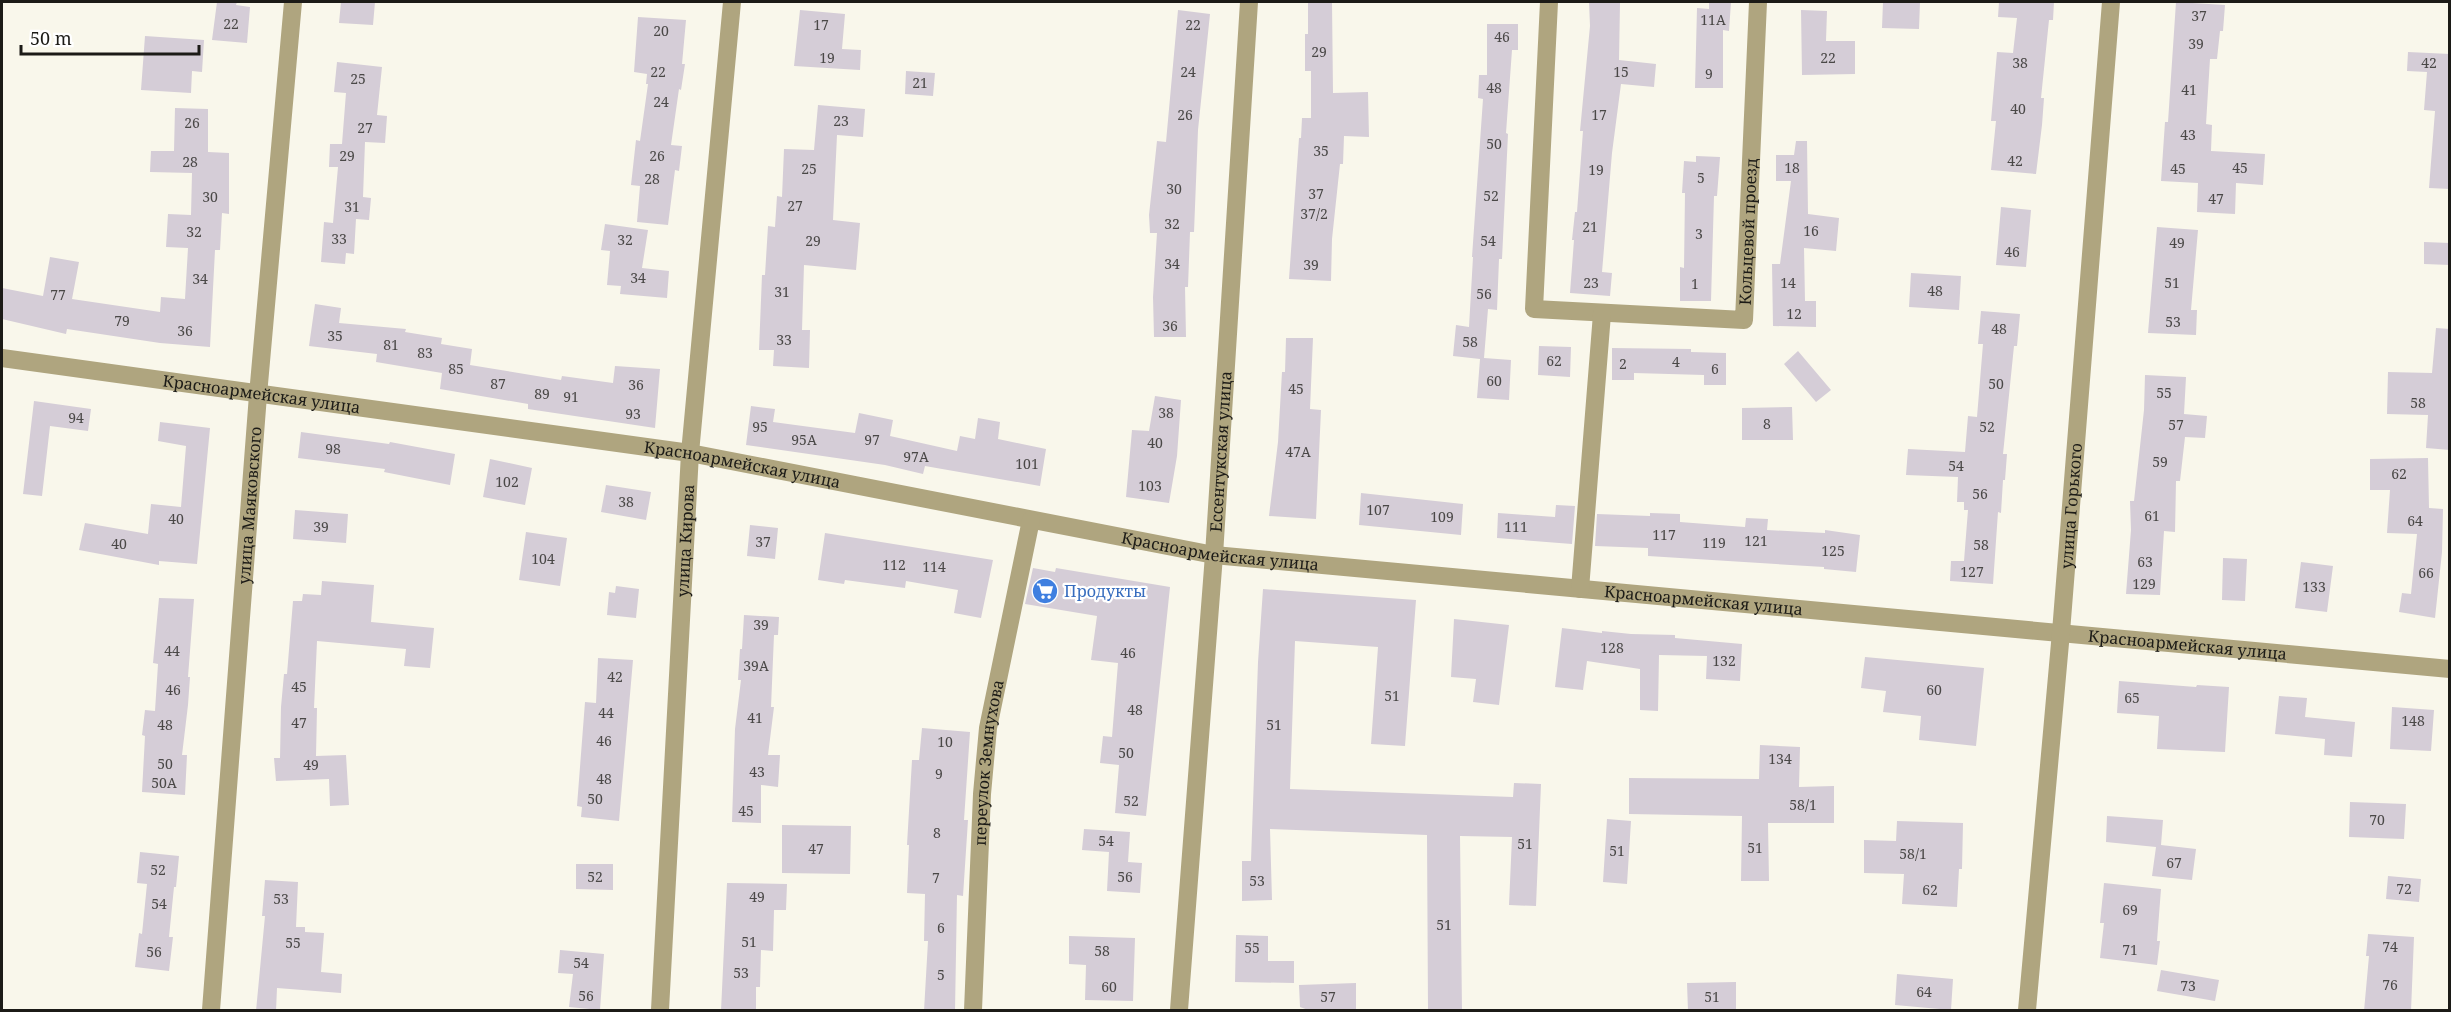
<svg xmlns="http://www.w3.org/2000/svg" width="2451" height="1012" font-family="'Noto Serif',serif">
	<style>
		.building { fill: #d5cdd7 }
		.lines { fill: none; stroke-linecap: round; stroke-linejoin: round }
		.minor { stroke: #afa57f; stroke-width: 18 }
		.labels { text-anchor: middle; stroke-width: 4.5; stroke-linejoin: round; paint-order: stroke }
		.number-label { font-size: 14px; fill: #4a4847 }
		.street-label { font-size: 16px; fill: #1c1b17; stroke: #fff }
		.shop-label { font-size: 16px; fill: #366cbe; stroke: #fff; text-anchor: start }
	</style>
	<rect width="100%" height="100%" fill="#f9f7eb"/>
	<path class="building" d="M217 2H237L236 5 250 7 247 43 212 40Z
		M341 2H375L373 25 339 23Z
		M1308 2H1332L1333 93 1368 92 1369 137 1344 136 1343 164H1340L1332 239 1331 281 1289 279 1299 138H1301L1302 118H1311V71H1305V34H1308Z
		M1589 2 1620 3 1619 60 1656 64 1654 87 1621 84 1612 153 1602 272 1612 273 1610 296 1570 293 1574 240H1572L1575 212H1577L1583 131H1580L1590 26Z
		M1709 2H1731L1729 31 1723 30V88H1695L1697 8 1709 9Z
		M1883 2H1920L1919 29 1882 28Z
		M1999 2H2054L2053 20H2049L2041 98H2044L2042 125 2036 174 1991 170 1996 121H1991L1997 52 2013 53 2017 18 1998 17Z
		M2176 2 2225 5 2223 31H2220L2217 59H2210L2206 124 2212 125 2211 151 2265 154 2263 185 2236 183 2235 214 2197 212 2198 183 2161 181 2165 122H2168Z
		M800 10 845 14 842 49 861 50 860 70 794 66Z
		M1178 10 1210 14 1198 130 1194 232H1190L1188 287H1185L1186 337H1154L1153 297 1157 233H1150L1149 215 1157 141 1166 142Z
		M1801 10 1827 11 1826 41H1855V74L1802 75Z
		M638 17 686 20 682 64H685L681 90 679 89 671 145 682 146 679 171 675 170 668 225 637 222 640 186 631 185 636 140 640 141 648 84H646L647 74 634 72Z
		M1487 24H1518V50H1512L1506 133 1508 134 1502 259H1499L1497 310 1488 309 1484 358 1511 360 1509 400 1477 398 1480 359 1453 356 1456 325 1469 327 1473 257H1472L1483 99 1478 98 1479 75H1487Z
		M145 36 204 40 202 72 192 71 191 93 141 90Z
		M2408 52 2450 54V189L2429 188 2435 111 2424 110 2427 72 2407 71Z
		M337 62 382 67 377 115 387 116 385 143 365 142 363 197 371 198 369 220 356 219 354 254 346 253 345 264 321 262 324 222 333 223 338 167H329L330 144H342L346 93 334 92Z
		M906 71 935 73 933 96 905 94Z
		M818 105 865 109 863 137 837 135 833 220 860 223 856 270 804 265 802 330H810L809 368 773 366 774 350H759L762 275H765L768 226 775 227 777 196 782 197 784 149 814 150Z
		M175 108 208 109V152L229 153V214L222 213 220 250H215L210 347 160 343 67 329 66 334 2 319V288L43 296 50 257 79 262 72 299 160 312 161 297 185 299 188 248 166 247 168 214 191 215 192 173 150 172 151 151H174Z
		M1796 141H1807L1808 214 1839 218 1836 251 1804 248 1805 301H1816V327L1773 326 1772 264H1780L1791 181H1776V155H1794Z
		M1696 156 1720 157 1717 196H1714L1711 301H1680V267L1684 268 1685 193H1682L1684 161 1696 162Z
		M2001 207 2031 210 2026 267 1996 265Z
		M605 224 648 230 642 268 669 271 667 298 620 294 621 286 607 285 610 251 601 250Z
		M2157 227 2198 230 2191 310H2197L2196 335 2148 333Z
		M2424 242 2450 243V265L2424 264Z
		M1911 273 1961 276 1959 310 1909 307Z
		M315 304 341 308 339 323 406 329 405 332 442 338 441 344 472 349 470 365 561 380 562 376 613 383 615 366 660 369 655 428 528 409V404L440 389 442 373 376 362 377 354 309 346Z
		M1981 311 2020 314 2017 346H2014L2003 454H2007L2005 480H2003L2001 513 1998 512 1993 584 1950 581 1951 561H1964L1968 510H1964V502H1957L1958 477 1906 475 1908 449 1965 452 1968 416 1977 417 1983 344H1978Z
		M2436 328 2450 329V450L2426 448 2428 415 2387 414 2388 372 2432 373Z
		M1286 338H1313L1310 409 1321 410 1316 519 1269 516 1278 442 1282 372H1285Z
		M1539 346 1571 347 1570 377 1538 375Z
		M1612 348 1691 349V352L1726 353V385H1704V375L1634 373V380H1612Z
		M1798 351 1831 390 1816 402 1784 364Z
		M2145 375 2186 377 2184 414 2207 416 2205 438 2185 437 2180 481H2176L2175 532 2164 531 2160 595 2126 594 2131 530 2130 501H2134L2144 410Z
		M1155 396 1181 400 1177 456 1169 503 1126 497 1132 430 1149 431Z
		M34 401 91 409 88 431 50 426 42 496 23 494Z
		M751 406 775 409 773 422 855 433 859 413 893 420 890 436 957 451 960 436 975 439 978 418 1000 422 998 439 1046 449 1040 486 925 466 923 474 885 465 746 445Z
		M1792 407 1793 440H1742V408Z
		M160 422 210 428 197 564 159 561V565L79 550 85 523 148 534 151 504 181 507 186 446 158 441Z
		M301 432 389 444 390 442 455 454 450 485 384 472 385 469 298 458Z
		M2428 458 2429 508 2443 509 2442 552 2435 618 2399 612 2402 593 2411 594 2417 534 2387 533 2390 490H2370V459Z
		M490 459 532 468 525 505 483 497Z
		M606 485 651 492 646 520 601 512Z
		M1361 493 1463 504 1461 535 1359 525Z
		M1556 505 1575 506 1572 544 1497 538 1498 513 1555 517Z
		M295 510 348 514 346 543 293 539Z
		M1650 513 1680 514V522L1745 527 1746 518 1768 519 1767 530 1825 533V530L1860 535 1856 572 1824 569V567L1648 556V548L1595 546 1597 514 1650 516Z
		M750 525 778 528 775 559 747 556Z
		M526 532 567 538 560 586 519 580Z
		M825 533 993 560 981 618 954 613 958 590 906 581 905 588 845 580 844 584 818 580Z
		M2223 558 2247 559 2245 601 2222 600Z
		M2301 562 2333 566 2327 612 2295 608Z
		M1033 568 1055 572 1056 568 1170 587 1146 816 1115 813 1119 765 1100 763 1103 736 1112 737 1118 663 1091 660 1097 616 1025 604Z
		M322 581 374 585 371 622 434 628 430 668 404 666 406 649 317 641 314 708H317L316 756 346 755 349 805 330 806 329 779 276 781 274 758H280L281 707 284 674H287L293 601H302L303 594 321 595Z
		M616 586 639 589 636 618 607 615 609 592 615 593Z
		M1263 589 1416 600 1405 746 1371 744 1378 647 1295 641 1290 789 1513 797 1514 783 1541 784 1536 906 1509 905 1512 837 1460 836 1462 1011H1428L1427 835 1270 829 1272 900 1242 901V861H1251L1258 662Z
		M159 598 194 599 188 677H190L188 705 182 755H187L185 795 142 792 145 736 142 735 145 710 155 711 158 664 153 663Z
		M744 615 779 617 778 635H774L771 707H774L768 755H780L778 787 761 785V823L732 822 735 729 741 680H738L740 649H742Z
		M1454 619 1509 625 1499 705 1473 702 1476 679 1451 677Z
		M1562 628 1602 633V631L1631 634 1675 635V638L1742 644 1740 681 1706 679 1707 656 1659 655 1658 711 1640 710V669L1587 661 1583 690 1555 687Z
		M1865 657 1984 668 1976 746 1919 740 1921 716 1883 712 1886 691 1861 688Z
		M598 658 633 660 619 821 581 817 582 807 577 806 585 702 596 703Z
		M2119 681 2196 687 2197 685 2229 687 2225 752 2157 749 2159 716 2117 713Z
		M2279 696 2307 698 2305 717 2355 722 2352 757 2324 755 2325 739 2275 734Z
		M2392 707 2434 710 2431 751 2390 749Z
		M922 728 970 732 964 820H968L963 896 957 895 955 1011H924L928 941H924L925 894 907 893 909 845H907L912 760H919Z
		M1760 745 1800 747 1799 787 1834 786V823H1768L1769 881H1741L1742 816 1629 814V778L1759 779Z
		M2350 802 2406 804 2404 839 2349 837Z
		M2107 816 2163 820 2161 845 2196 849 2192 880 2152 876 2156 847 2106 842Z
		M1607 819 1631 821 1627 884 1603 882Z
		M1897 821 1963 823 1962 869H1959L1957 907 1902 904 1904 874 1864 873V840L1896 841Z
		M782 825 851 826 850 874 782 873Z
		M1084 829 1130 832 1128 862 1142 863 1140 893 1107 891 1109 852 1082 850Z
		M140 852 179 856 176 887H174L169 937H173L169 971 135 967 139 933 142 934 147 884 137 883Z
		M576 864H613V890L576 889Z
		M2388 876 2421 879 2419 902 2386 899Z
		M265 880 298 882 296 927H305V932L324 933 321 972 342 974 341 993 277 988 276 1011H256L265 916H262Z
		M727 883 787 884 786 910H774L773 951 761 950 760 987H756V1011H721Z
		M2104 883 2161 889 2157 941H2160L2157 965 2100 958 2104 923H2100Z
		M2368 934 2414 937 2411 1011H2364L2369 956H2366Z
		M1236 935 1268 936V961H1294V983L1235 982Z
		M1069 936 1135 938 1133 1001 1085 1000 1086 965 1069 964Z
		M560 950 604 954 600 1010 569 1007 573 974 558 973Z
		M2161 970 2219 980 2215 1001 2157 991Z
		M1897 974 1953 979 1951 1010 1895 1005Z
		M1736 982V1011H1688L1687 983Z
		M1356 983V1011H1311L1300 1007 1299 985Z"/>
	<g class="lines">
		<g class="minor">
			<path id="s1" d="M1549 2 1534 309 1744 320 1758 2"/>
			<path id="s2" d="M2 358 690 453 1214 555 2450 669"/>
			<path d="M1580 589 1602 314"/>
			<path id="s3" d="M211 1010 258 395 293 2"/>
			<path id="s4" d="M660 1010 690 453 732 2"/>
			<path id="s5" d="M973 1010 982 794 988 728 1031 520"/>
			<path id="s6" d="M1179 1010 1214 555 1249 2"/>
			<path id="s7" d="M2027 1010 2061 632 2111 2"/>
		</g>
	</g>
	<defs>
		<g id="supermarket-disc" transform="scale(1.35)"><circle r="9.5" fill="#3f7fe0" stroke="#fff"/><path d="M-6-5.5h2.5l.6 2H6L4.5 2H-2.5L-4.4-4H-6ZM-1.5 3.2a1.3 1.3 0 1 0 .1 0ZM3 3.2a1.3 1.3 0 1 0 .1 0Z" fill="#fff"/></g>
	</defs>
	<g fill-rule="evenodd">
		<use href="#supermarket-disc" x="1045" y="591"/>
	</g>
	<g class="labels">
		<g class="number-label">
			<text x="2199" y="21">37</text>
			<text x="1713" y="25">11А</text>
			<text x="231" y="29">22</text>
			<text x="821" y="30">17</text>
			<text x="1193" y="30">22</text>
			<text x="661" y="36">20</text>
			<text x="1502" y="42">46</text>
			<text x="2196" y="49">39</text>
			<text x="1319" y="57">29</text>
			<text x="827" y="63">19</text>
			<text x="1828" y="63">22</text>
			<text x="2020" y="68">38</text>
			<text x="2429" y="68">42</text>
			<text x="658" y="77">22</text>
			<text x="1188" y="77">24</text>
			<text x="1621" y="77">15</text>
			<text x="1709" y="79">9</text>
			<text x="358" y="84">25</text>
			<text x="920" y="88">21</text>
			<text x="1494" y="93">48</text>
			<text x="2189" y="95">41</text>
			<text x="661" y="107">24</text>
			<text x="2018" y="114">40</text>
			<text x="1185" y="120">26</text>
			<text x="1599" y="120">17</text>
			<text x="841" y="126">23</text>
			<text x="192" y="128">26</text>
			<text x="365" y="133">27</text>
			<text x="2188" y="140">43</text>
			<text x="1494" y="149">50</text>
			<text x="1321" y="156">35</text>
			<text x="347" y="161">29</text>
			<text x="657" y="161">26</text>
			<text x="2015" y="166">42</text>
			<text x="190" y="167">28</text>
			<text x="1792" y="173">18</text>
			<text x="2240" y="173">45</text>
			<text x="809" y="174">25</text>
			<text x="2178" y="174">45</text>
			<text x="1596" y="175">19</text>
			<text x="1701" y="183">5</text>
			<text x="652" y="184">28</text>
			<text x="1174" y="194">30</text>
			<text x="1316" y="199">37</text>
			<text x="1491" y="201">52</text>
			<text x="210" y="202">30</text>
			<text x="2216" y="204">47</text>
			<text x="795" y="211">27</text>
			<text x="352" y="212">31</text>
			<text x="1314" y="219">37/2</text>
			<text x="1172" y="229">32</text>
			<text x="1590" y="232">21</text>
			<text x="1811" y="236">16</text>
			<text x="194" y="237">32</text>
			<text x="1699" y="239">3</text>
			<text x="339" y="244">33</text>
			<text x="625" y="245">32</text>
			<text x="813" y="246">29</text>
			<text x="1488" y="246">54</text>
			<text x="2177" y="248">49</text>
			<text x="2012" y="257">46</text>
			<text x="1172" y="269">34</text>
			<text x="1311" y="270">39</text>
			<text x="638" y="283">34</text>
			<text x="200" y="284">34</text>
			<text x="1591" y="288">23</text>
			<text x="1788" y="288">14</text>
			<text x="2172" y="288">51</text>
			<text x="1695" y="289">1</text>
			<text x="1935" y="296">48</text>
			<text x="782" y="297">31</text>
			<text x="1484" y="299">56</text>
			<text x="58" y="300">77</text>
			<text x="1794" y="319">12</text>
			<text x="122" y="326">79</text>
			<text x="2173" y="327">53</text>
			<text x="1170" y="331">36</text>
			<text x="1999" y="334">48</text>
			<text x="185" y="336">36</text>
			<text x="335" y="341">35</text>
			<text x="784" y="345">33</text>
			<text x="1470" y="347">58</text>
			<text x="391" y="350">81</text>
			<text x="425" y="358">83</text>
			<text x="1554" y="366">62</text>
			<text x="1676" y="367">4</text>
			<text x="1623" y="369">2</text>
			<text x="456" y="374">85</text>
			<text x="1715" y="374">6</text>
			<text x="1494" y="386">60</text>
			<text x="498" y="389">87</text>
			<text x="1996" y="389">50</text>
			<text x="636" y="390">36</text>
			<text x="1296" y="394">45</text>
			<text x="2164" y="398">55</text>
			<text x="542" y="399">89</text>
			<text x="571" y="402">91</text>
			<text x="2418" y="408">58</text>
			<text x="1166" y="418">38</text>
			<text x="633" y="419">93</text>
			<text x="76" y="423">94</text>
			<text x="1767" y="429">8</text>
			<text x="2176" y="430">57</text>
			<text x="760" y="432">95</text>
			<text x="1987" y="432">52</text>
			<text x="804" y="445">95А</text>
			<text x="872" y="445">97</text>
			<text x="1155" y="448">40</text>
			<text x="333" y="454">98</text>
			<text x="1298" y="457">47А</text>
			<text x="916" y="462">97А</text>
			<text x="2160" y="467">59</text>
			<text x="1027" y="469">101</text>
			<text x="1956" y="471">54</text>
			<text x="2399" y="479">62</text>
			<text x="507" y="487">102</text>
			<text x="1150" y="491">103</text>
			<text x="1980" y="499">56</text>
			<text x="626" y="507">38</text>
			<text x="1378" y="515">107</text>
			<text x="2152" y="521">61</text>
			<text x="1442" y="522">109</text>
			<text x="176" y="524">40</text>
			<text x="2415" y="526">64</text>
			<text x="321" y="532">39</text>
			<text x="1516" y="532">111</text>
			<text x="1664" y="540">117</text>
			<text x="1756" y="546">121</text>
			<text x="763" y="547">37</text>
			<text x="1714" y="548">119</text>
			<text x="119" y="549">40</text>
			<text x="1981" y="550">58</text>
			<text x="1833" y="556">125</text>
			<text x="543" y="564">104</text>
			<text x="2145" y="567">63</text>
			<text x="894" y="570">112</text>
			<text x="934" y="572">114</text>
			<text x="1972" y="577">127</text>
			<text x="2426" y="578">66</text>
			<text x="2144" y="589">129</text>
			<text x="2314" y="592">133</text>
			<text x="761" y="630">39</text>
			<text x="1612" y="653">128</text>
			<text x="172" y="656">44</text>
			<text x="1128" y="658">46</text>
			<text x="1724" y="666">132</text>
			<text x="756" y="671">39А</text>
			<text x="615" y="682">42</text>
			<text x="299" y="692">45</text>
			<text x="173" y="695">46</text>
			<text x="1934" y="695">60</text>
			<text x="1392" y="701">51</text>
			<text x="2132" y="703">65</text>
			<text x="1135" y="715">48</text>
			<text x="606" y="718">44</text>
			<text x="755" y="723">41</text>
			<text x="2413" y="726">148</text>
			<text x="299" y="728">47</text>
			<text x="165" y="730">48</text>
			<text x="1274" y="730">51</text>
			<text x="604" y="746">46</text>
			<text x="945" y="747">10</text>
			<text x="1126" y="758">50</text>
			<text x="1780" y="764">134</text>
			<text x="165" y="769">50</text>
			<text x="311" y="770">49</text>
			<text x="757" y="777">43</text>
			<text x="939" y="779">9</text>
			<text x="604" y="784">48</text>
			<text x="164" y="788">50А</text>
			<text x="595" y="804">50</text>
			<text x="1131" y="806">52</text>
			<text x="1803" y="810">58/1</text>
			<text x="746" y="816">45</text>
			<text x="2377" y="825">70</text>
			<text x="937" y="838">8</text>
			<text x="1106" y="846">54</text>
			<text x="1525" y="849">51</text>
			<text x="1755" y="853">51</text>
			<text x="816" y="854">47</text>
			<text x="1617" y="856">51</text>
			<text x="1913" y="859">58/1</text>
			<text x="2174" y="868">67</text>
			<text x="158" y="875">52</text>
			<text x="595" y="882">52</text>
			<text x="1125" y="882">56</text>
			<text x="936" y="883">7</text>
			<text x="1257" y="886">53</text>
			<text x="2404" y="894">72</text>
			<text x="1930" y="895">62</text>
			<text x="757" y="902">49</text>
			<text x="281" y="904">53</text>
			<text x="159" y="909">54</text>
			<text x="2130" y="915">69</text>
			<text x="1444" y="930">51</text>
			<text x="941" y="933">6</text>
			<text x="749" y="947">51</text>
			<text x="293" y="948">55</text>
			<text x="2390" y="952">74</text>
			<text x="1252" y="953">55</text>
			<text x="2130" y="955">71</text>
			<text x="1102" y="956">58</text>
			<text x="154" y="957">56</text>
			<text x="581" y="968">54</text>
			<text x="741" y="978">53</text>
			<text x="941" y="980">5</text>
			<text x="2390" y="990">76</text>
			<text x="2188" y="991">73</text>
			<text x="1109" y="992">60</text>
			<text x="1924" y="997">64</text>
			<text x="586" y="1001">56</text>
			<text x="1328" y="1002">57</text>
			<text x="1712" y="1002">51</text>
		</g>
		<g class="street-label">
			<text dy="6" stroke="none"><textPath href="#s1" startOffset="606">Кольцевой проезд</textPath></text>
			<text dy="6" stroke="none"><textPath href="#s2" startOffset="262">Красноармейская улица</textPath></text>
			<text dy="6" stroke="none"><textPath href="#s6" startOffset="560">Ессентукская улица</textPath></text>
			<text dy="6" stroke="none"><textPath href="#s2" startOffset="748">Красноармейская улица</textPath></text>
			<text dy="6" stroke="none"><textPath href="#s3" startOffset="506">улица Маяковского</textPath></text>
			<text dy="6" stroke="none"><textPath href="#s7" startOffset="506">улица Горького</textPath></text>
			<text dy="6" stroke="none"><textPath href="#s4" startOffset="470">улица Кирова</textPath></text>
			<text dy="6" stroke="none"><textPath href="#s2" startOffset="1234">Красноармейская улица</textPath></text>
			<text dy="6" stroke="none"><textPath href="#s2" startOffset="1720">Красноармейская улица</textPath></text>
			<text dy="6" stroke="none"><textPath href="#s2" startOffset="2206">Красноармейская улица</textPath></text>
			<text dy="6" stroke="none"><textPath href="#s5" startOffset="248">переулок Земнухова</textPath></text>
		</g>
		<g class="shop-label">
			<text x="1064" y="597">Продукты</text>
		</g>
	</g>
	<rect width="2451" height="1012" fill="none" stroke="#1c1b17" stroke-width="6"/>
	<path d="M21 45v9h178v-9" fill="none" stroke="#1c1b17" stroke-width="3"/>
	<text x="30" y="45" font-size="18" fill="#1c1b17" stroke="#ffffff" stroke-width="4.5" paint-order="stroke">50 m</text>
</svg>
